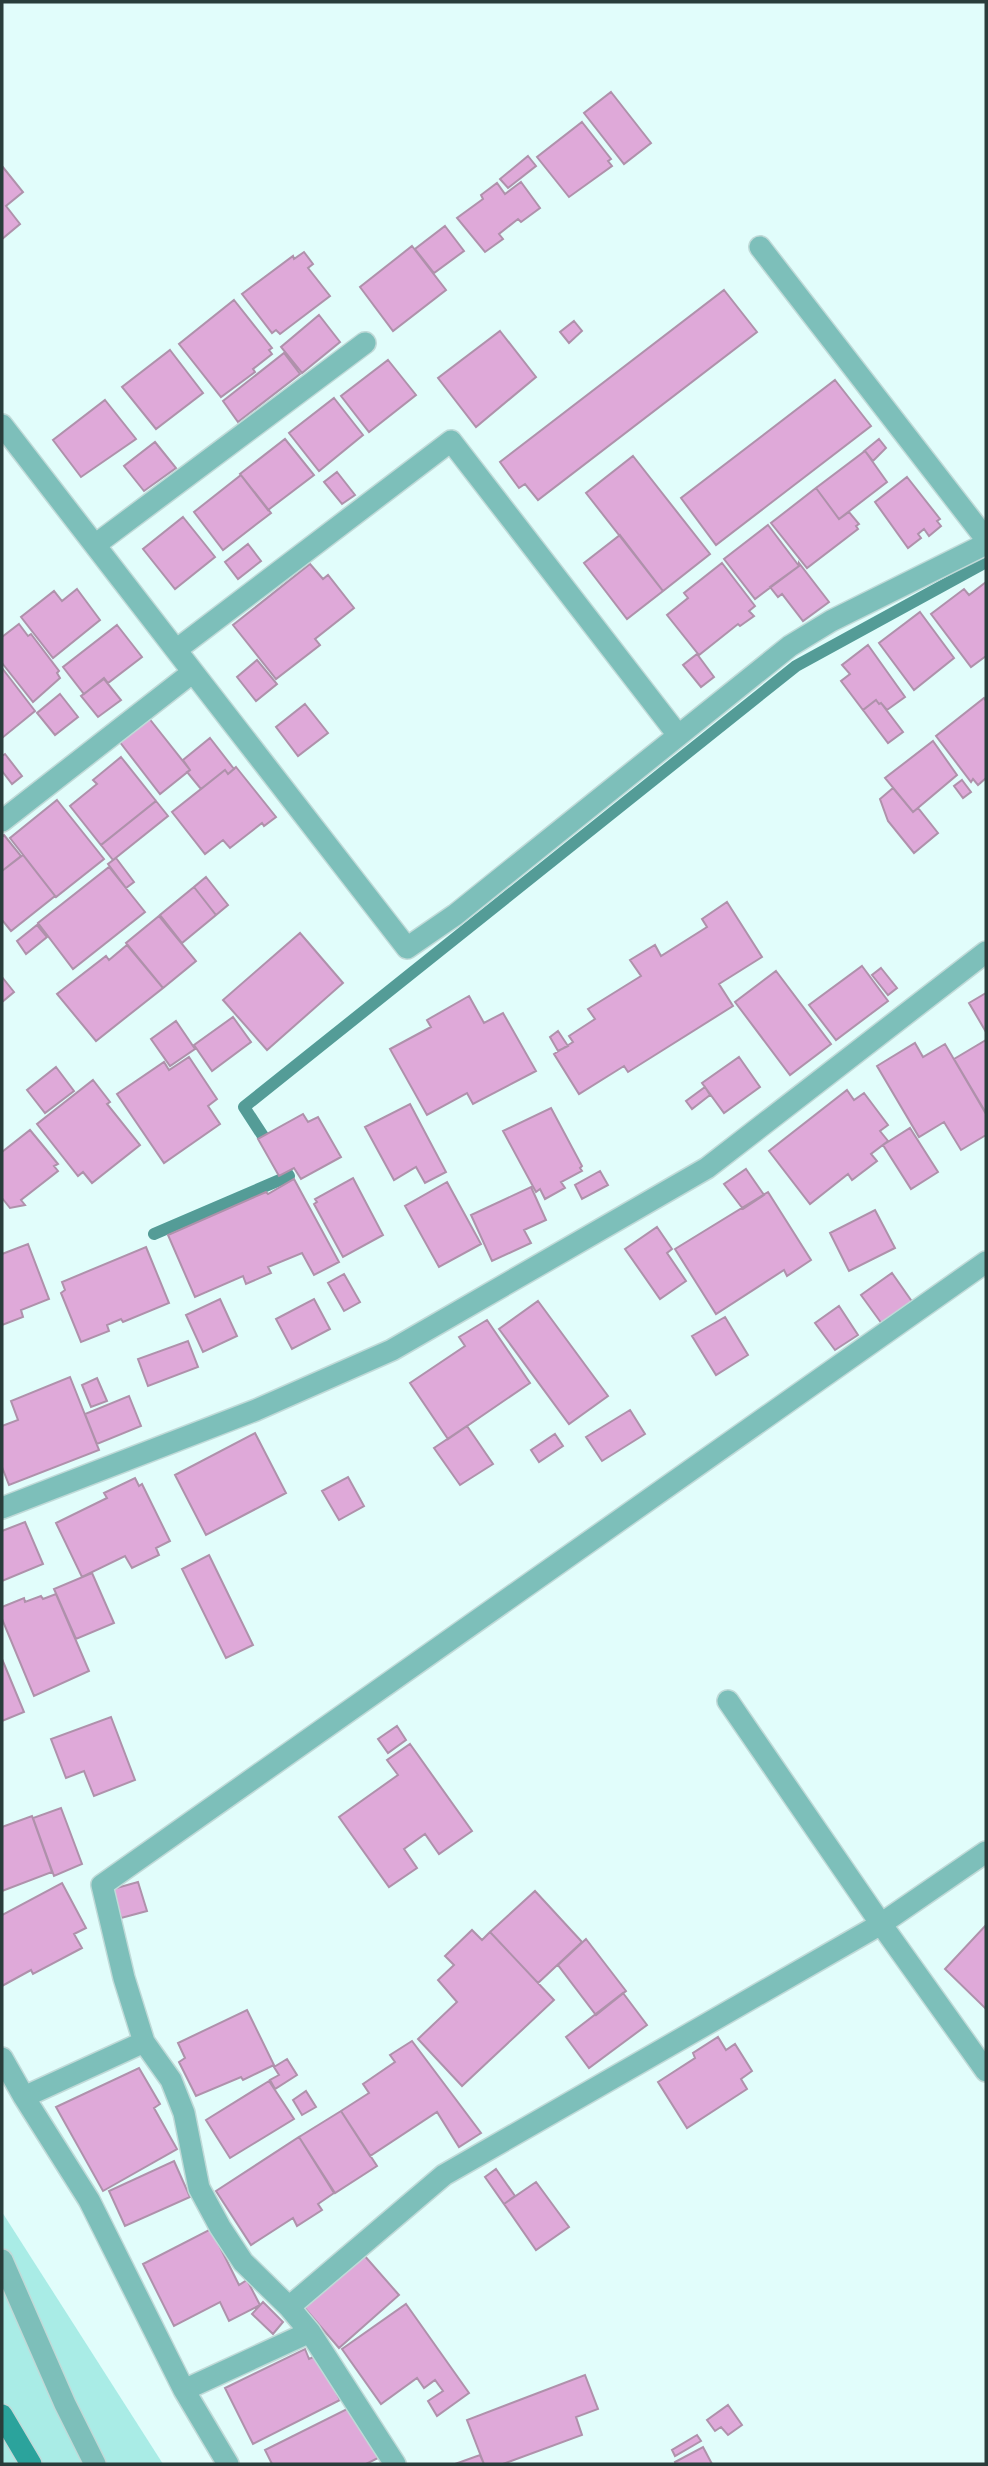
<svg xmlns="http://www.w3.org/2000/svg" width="988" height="2466" font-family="'Asap Condensed',sans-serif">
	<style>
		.green { fill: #a9ece6 }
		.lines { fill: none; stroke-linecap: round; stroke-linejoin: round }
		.stream { stroke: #549c97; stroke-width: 12 }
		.building { fill: #dfa9d9; stroke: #af91ab; stroke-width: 2 }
		.street-casing { stroke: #c0dad8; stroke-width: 24 }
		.secondary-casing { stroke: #c0dad8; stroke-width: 24 }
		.street { stroke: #7dbfba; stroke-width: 21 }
		.secondary { stroke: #2ba39c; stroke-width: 21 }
	</style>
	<rect width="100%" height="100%" fill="#e1fdfb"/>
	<path class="green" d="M2 2212 163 2464H2Z"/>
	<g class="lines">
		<path class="stream" d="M154 1234 289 1176 244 1107 796 666 986 562"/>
	</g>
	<path class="building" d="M611 92 651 143 624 164 584 113Z
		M582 122 611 159 608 161 612 166 569 197 537 157Z
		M528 156 536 166 508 188 500 179Z
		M2 166 23 192 6 206 20 224 2 239Z
		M521 182 540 208 521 222 518 219 499 234 503 239 485 252 457 218 483 199 481 195 497 183 505 194Z
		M445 226 464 251 434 273 415 249Z
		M412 246 446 290 393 331 360 287Z
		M304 252 313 264 308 268 330 296 280 334 276 330 272 333 242 294 293 256 294 259Z
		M724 290 757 332 538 500 525 484 519 488 500 462Z
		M234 300 272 348 269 350 272 354 253 369 255 372 221 397 179 344Z
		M319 315 340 342 302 373 281 347Z
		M574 321 582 331 569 343 560 332Z
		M500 331 536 377 476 427 438 378Z
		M170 350 203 393 156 429 122 387Z
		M284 353 300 374 238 422 223 401Z
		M388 360 416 395 369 432 341 396Z
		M835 380 871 426 716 545 681 498Z
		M334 398 363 435 319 471 289 433Z
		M105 400 136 439 81 477 53 440Z
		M285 439 314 475 268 510 240 474Z
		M879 439 886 448 873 461 865 451 863 452Z
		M155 442 176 468 144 491 124 466Z
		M865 451 887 482 839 519 816 488Z
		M633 456 710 554 663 591 586 493Z
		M337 472 355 495 342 504 324 482Z
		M241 475 271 513 223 550 194 512Z
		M907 477 940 519 937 521 941 526 929 536 924 529 918 534 921 538 908 548 875 502Z
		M816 488 839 519 849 512 859 524 856 526 858 529 807 568 771 523Z
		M183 517 215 557 175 589 143 549Z
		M768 525 799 566 755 599 724 559Z
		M620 535 663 591 627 619 584 563Z
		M248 544 261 561 238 579 225 562Z
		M722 563 755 606 749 611 754 616 740 626 738 624 699 655 667 615 688 598 684 593Z
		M799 563 829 602 803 621 782 594 778 597 770 587 799 566Z
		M310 564 323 579 328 575 354 608 315 639 320 645 276 679 233 625Z
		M986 582V656L971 667 931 614 964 589 969 595Z
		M77 589 100 620 53 658 21 617 54 591 62 601Z
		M920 612 954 658 914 690 879 643Z
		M19 624 28 636 31 634 59 671 57 673 60 678 33 702 2 663V637Z
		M117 625 142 657 108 683 104 678 84 694 63 667Z
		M868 645 905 697 887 710 881 703 879 704 876 700 863 710 841 681 850 674 842 665Z
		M697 654 714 677 701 687 683 665Z
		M257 660 277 684 256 701 237 677Z
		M2 668 35 711 2 738Z
		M104 679 121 700 98 717 81 696Z
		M60 694 78 717 55 735 37 713Z
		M984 698 986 701V778L978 785 973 779 971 782 936 736Z
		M876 700 879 704 881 703 903 732 888 743 863 710Z
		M305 704 328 733 298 756 276 727Z
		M148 717 190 770 160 794 119 741Z
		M210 738 234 769 228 774 225 770 201 789 187 772 190 770 183 760Z
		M933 741 957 775 913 812 885 778Z
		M5 754 22 776 12 784 2 771V756Z
		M121 757 156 801 101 845 70 806 97 784 93 780Z
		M236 767 276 817 264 826 262 823 230 848 223 840 205 854 172 812 225 770 228 774Z
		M962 780 971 792 963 798 954 786Z
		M893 788 913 812 918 808 938 833 914 853 888 821 880 799Z
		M57 800 104 859 56 897 10 838Z
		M156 801 168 816 113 860 101 845Z
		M4 835 21 856 2 871V837Z
		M23 855 55 896 11 931 2 920V871Z
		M116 858 134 882 126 888 108 864Z
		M109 867 145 912 73 969 38 923Z
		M206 877 228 905 216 915 194 887Z
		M194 887 216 915 182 943 160 915Z
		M727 902 762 957 719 984 733 1006 628 1072 624 1066 579 1094 554 1054 573 1042 569 1036 595 1019 588 1009 641 976 630 960 655 945 661 956 707 927 702 919Z
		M159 916 196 961 163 988 126 943Z
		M37 925 47 937 26 954 17 941Z
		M300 933 343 983 267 1050 223 1000Z
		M127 945 163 988 96 1041 57 994 106 956 109 960Z
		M862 966 888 1001 836 1040 809 1005Z
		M881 968 897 988 888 995 872 975Z
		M776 971 831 1044 790 1075 735 1002Z
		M2 977 14 992 2 1002Z
		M986 993V1032L969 1003Z
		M469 996 484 1023 503 1013 536 1071 473 1104 467 1093 427 1115 390 1049 431 1027 427 1020Z
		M233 1017 251 1042 212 1071 194 1045Z
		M176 1021 195 1049 170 1066 151 1039Z
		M558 1031 568 1046 558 1051 550 1037Z
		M986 1040V1113L954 1059Z
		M915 1043 923 1057 945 1044 986 1114V1135L961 1150 944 1122 919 1137 877 1066Z
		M189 1057 217 1099 208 1106 220 1124 164 1163 117 1094 164 1062 169 1070Z
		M739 1057 760 1087 724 1113 702 1083Z
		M56 1067 74 1091 45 1113 27 1090Z
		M93 1080 110 1102 107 1104 140 1145 92 1183 83 1172 78 1176 37 1124Z
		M705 1087 710 1095 692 1109 686 1101Z
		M847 1090 854 1100 864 1093 888 1125 880 1131 888 1141 871 1154 877 1161 852 1180 848 1174 810 1204 769 1151Z
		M410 1104 446 1172 425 1183 416 1167 394 1180 365 1127Z
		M551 1108 582 1166 580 1168 582 1171 561 1182 565 1188 545 1199 540 1189 536 1192 503 1131Z
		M303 1114 308 1122 318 1117 341 1157 301 1179 294 1168 279 1176 258 1139Z
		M910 1128 938 1172 911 1189 883 1145Z
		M30 1130 58 1164 54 1166 58 1171 21 1200 25 1205 10 1208 2 1198V1152Z
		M746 1169 764 1195 743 1209 724 1184Z
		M600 1171 608 1185 582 1199 575 1185Z
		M353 1178 383 1235 343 1257 314 1204 317 1202 315 1199Z
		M294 1179 339 1262 314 1275 302 1253 268 1267 271 1273 246 1284 243 1276 195 1297 168 1235 266 1192 268 1194Z
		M447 1182 481 1244 439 1267 405 1206Z
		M531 1187 546 1220 524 1230 531 1243 492 1261 471 1215Z
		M768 1192 811 1260 787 1276 784 1270 716 1314 675 1249Z
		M875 1210 895 1248 849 1271 830 1233Z
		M657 1227 672 1249 667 1253 686 1281 660 1299 625 1249Z
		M28 1244 49 1299 21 1310 23 1317 2 1325V1254Z
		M146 1247 169 1303 123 1322 121 1319 107 1325 109 1331 81 1342 61 1293 65 1290 62 1282Z
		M892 1273 913 1303 882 1324 861 1295Z
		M344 1274 360 1302 344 1311 328 1283Z
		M220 1299 237 1336 203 1352 186 1315Z
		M314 1299 330 1329 292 1349 276 1319Z
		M538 1301 608 1396 569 1424 499 1329Z
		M839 1306 858 1335 835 1350 815 1323Z
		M725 1317 748 1355 716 1375 692 1336Z
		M487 1320 530 1383 448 1439 410 1383 465 1346 459 1337Z
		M188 1341 198 1367 148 1386 138 1359Z
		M70 1377 99 1450 9 1485 2 1467V1426L18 1420 11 1401Z
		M97 1378 107 1401 91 1407 82 1385Z
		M129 1396 141 1426 97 1444 85 1414Z
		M630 1410 645 1434 602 1461 586 1437Z
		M467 1426 493 1464 460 1485 434 1448Z
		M255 1433 286 1493 206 1535 175 1475Z
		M555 1434 563 1446 539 1462 531 1450Z
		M348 1477 364 1506 339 1520 322 1491Z
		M135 1478 139 1486 142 1484 170 1541 156 1548 159 1555 132 1568 125 1556 82 1577 56 1523 107 1498 104 1493Z
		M25 1522 43 1564 2 1581V1531Z
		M209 1555 253 1645 226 1658 182 1569Z
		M92 1573 114 1623 76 1639 54 1589Z
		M56 1594 89 1671 34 1696 2 1619V1607L24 1598 25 1602 41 1596 43 1599Z
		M2 1659 24 1712 2 1721Z
		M111 1717 135 1780 94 1796 84 1771 66 1778 51 1739Z
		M397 1726 406 1740 388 1753 378 1739Z
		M410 1744 472 1831 439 1854 425 1834 404 1849 417 1868 389 1887 339 1817 398 1775 387 1760Z
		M61 1808 82 1864 54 1876 33 1818Z
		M32 1816 52 1872 2 1891V1827Z
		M138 1882 147 1911 121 1918 113 1889Z
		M62 1883 86 1928 74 1934 82 1948 33 1974 31 1970 2 1986V1915Z
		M535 1891 582 1942 538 1983 490 1932Z
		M986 1925V2009L945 1969Z
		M472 1930 482 1940 490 1932 554 2000 462 2086 418 2039 457 2002 438 1980 454 1965 445 1956Z
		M586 1939 626 1991 596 2015 558 1965Z
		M623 1993 647 2025 589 2068 566 2037Z
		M247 2010 274 2065 243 2080 241 2077 196 2096 179 2062 185 2058 178 2043Z
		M718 2037 726 2050 735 2044 752 2071 741 2079 747 2089 687 2128 658 2082 695 2058 693 2053Z
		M412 2041 481 2133 459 2147 437 2112 370 2156 341 2111 369 2093 363 2084 395 2062 390 2055Z
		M287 2059 297 2075 275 2089 270 2080 279 2075 274 2067Z
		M139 2068 160 2104 154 2108 177 2149 103 2191 56 2107Z
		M269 2081 294 2119 230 2158 206 2120Z
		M306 2091 316 2107 302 2115 293 2100Z
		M341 2111 377 2166 335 2193 299 2137Z
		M299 2137 334 2193 318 2204 322 2210 297 2226 293 2218 251 2245 216 2191Z
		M174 2161 190 2197 125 2226 109 2191Z
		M496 2169 515 2196 504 2204 485 2177Z
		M536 2182 569 2227 536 2250 504 2204Z
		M211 2229 239 2285 247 2280 260 2305 229 2321 220 2302 174 2326 143 2264Z
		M363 2254 399 2295 339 2348 303 2306Z
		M263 2302 283 2322 273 2334 252 2314Z
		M406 2304 469 2393 437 2416 428 2401 443 2391 435 2380 424 2388 417 2378 381 2404 342 2349Z
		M305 2349 309 2359 318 2355 340 2400 253 2444 225 2388Z
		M585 2375 598 2409 576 2417 582 2435 503 2464H484L467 2420Z
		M355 2405 380 2457 366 2464H272L265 2450Z
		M728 2405 742 2425 728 2435 721 2427 715 2431 707 2420Z
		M697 2435 701 2441 675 2456 672 2450Z
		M703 2447 712 2464H676L675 2462Z
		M480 2455 484 2464H455Z"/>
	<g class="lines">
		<g class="street-casing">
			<path id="street" d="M760 247 986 539
				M2 425 193 672 2 821
				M95 545 365 343
				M176 650 451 441 678 735
				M193 672 407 948 455 915 790 646 831 621 986 544
				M2 1508 256 1410 392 1350 707 1168 986 952
				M728 1701 881 1924 986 2071
				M144 2042 124 1978 102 1885 986 1262
				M2 2058 24 2097 89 2200 184 2390 228 2464
				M24 2097 144 2042 171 2080 184 2113 199 2188 220 2227 243 2262 289 2307 444 2175 881 1924 986 1852
				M2 2260 65 2404 95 2464
				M289 2307 310 2332 395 2464
				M184 2390 310 2332"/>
		</g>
		<g class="secondary-casing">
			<path id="secondary" d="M2 2415 31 2464"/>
		</g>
		<use href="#street" class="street"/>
		<use href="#secondary" class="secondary"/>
	</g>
	<rect width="988" height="2466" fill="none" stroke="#293d3b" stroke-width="7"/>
</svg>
